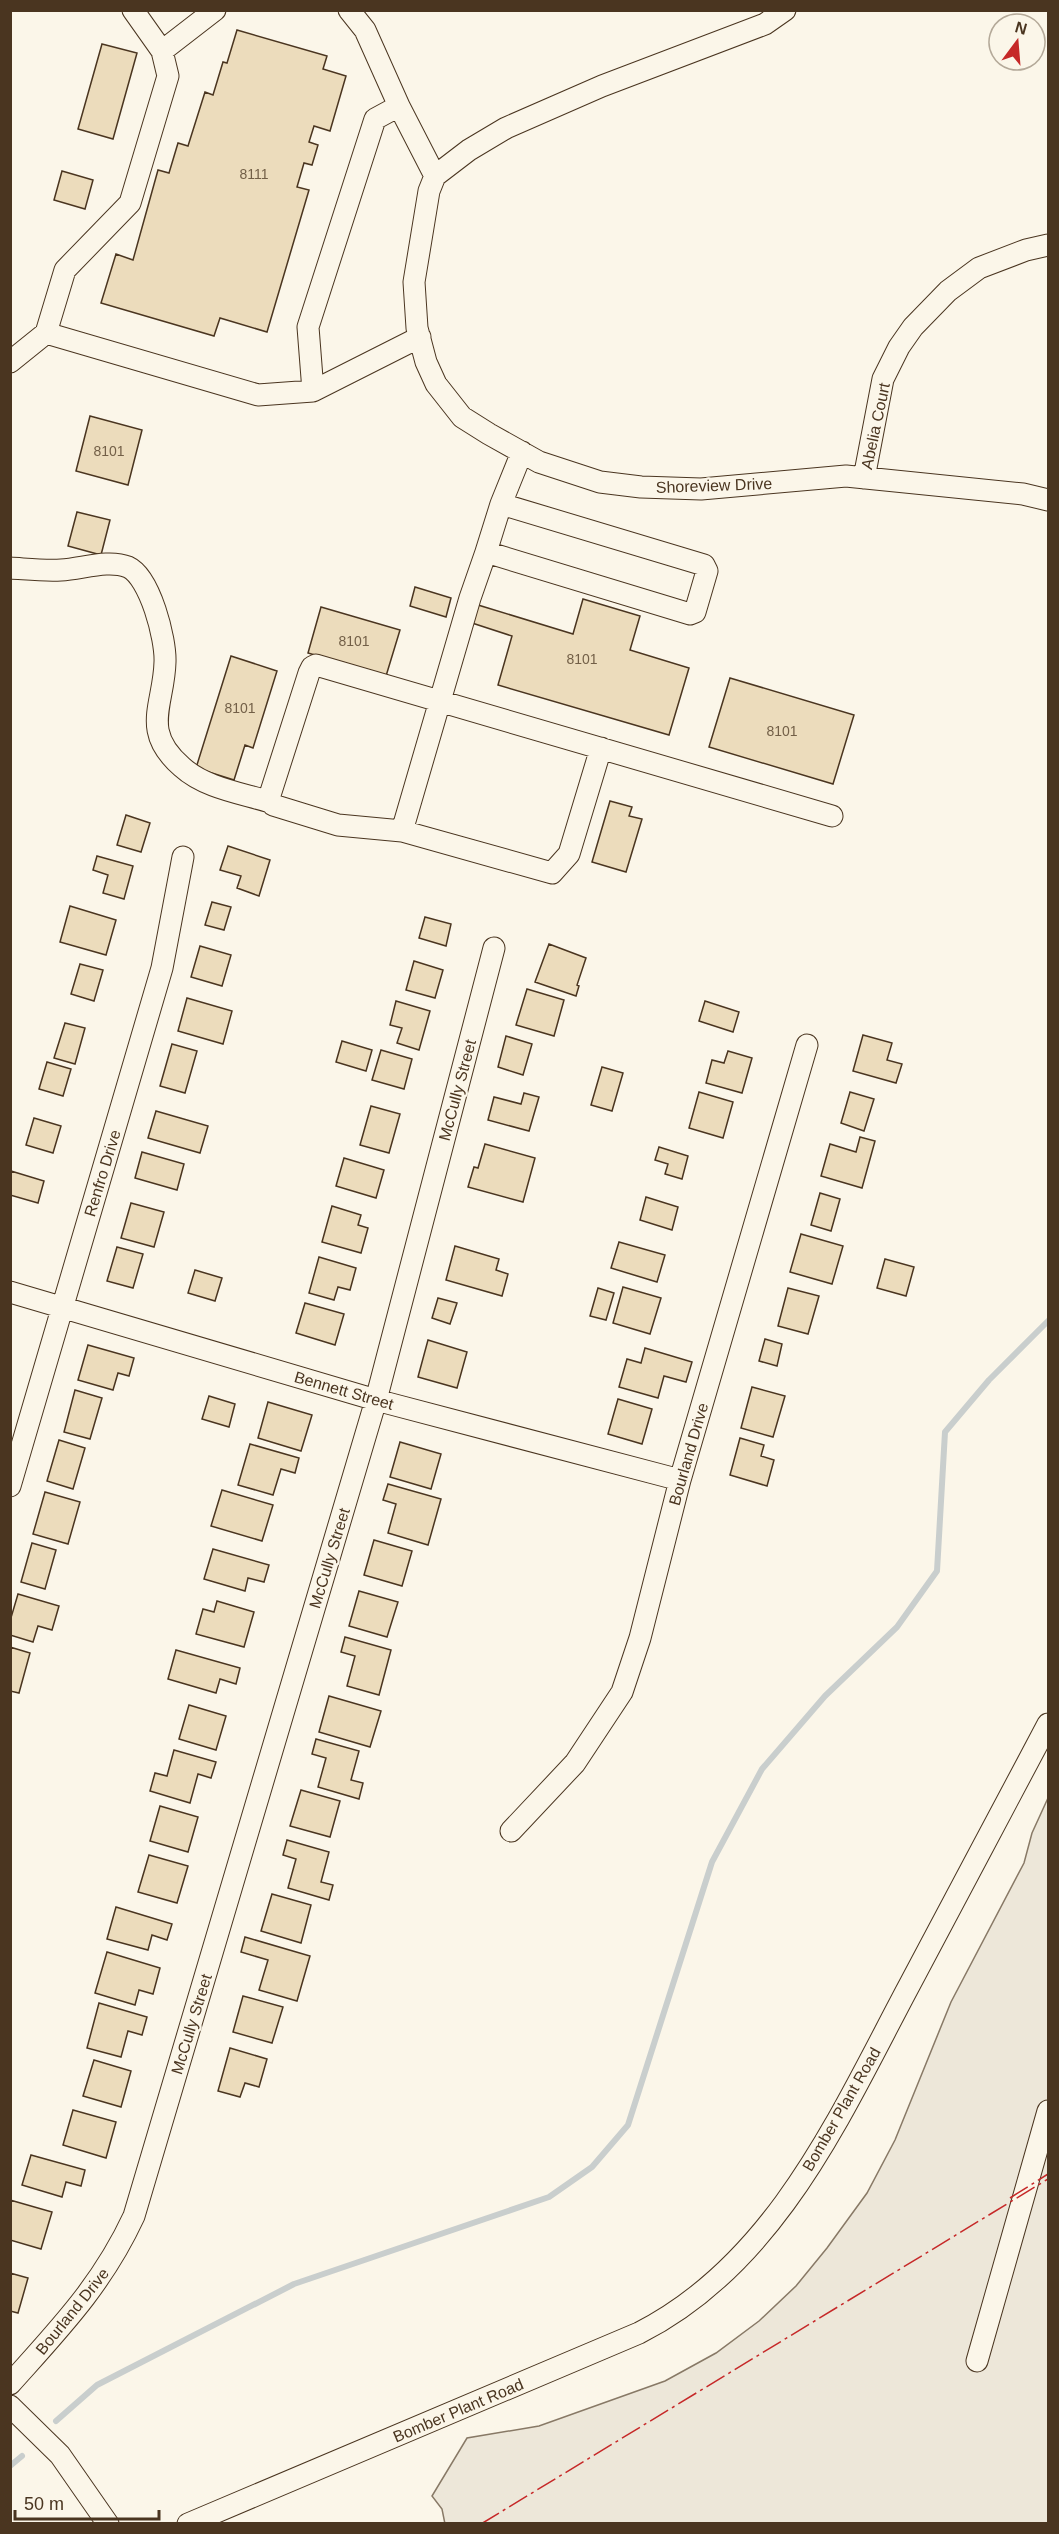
<svg xmlns="http://www.w3.org/2000/svg" width="1059" height="2534" font-family="Arial,sans-serif">
	<style>
		.parking { fill: #ede7d9; stroke: #887966; stroke-width: 1.5 }
		.lines { fill: none; stroke-linecap: round; stroke-linejoin: round }
		.stream { stroke: #c9cecd; stroke-width: 6 }
		.building { fill: #ecdcbc; stroke: #4a3520; stroke-width: 1.5 }
		.minor-casing { stroke: #4a3520; stroke-width: 23 }
		.minor { stroke: #fbf6e9; stroke-width: 21 }
		.power { stroke: #c62828; stroke-width: 1.5; stroke-dasharray: 21 4.5 3 4.5; stroke-linecap: butt }
		.labels { text-anchor: middle; stroke-width: 4.5; stroke-linejoin: round; paint-order: stroke }
		.number-label { font-size: 14px; fill: #725f47 }
		.street-label { font-size: 16px; fill: #4a3520; stroke: #fbf6e9 }
	</style>
	<rect width="100%" height="100%" fill="#fbf6e9"/>
	<path class="parking" d="M1048 1798V2523L445 2524 442 2509 432 2496 467 2438 539 2426 665 2381 716 2353 759 2321 796 2286 827 2248 867 2193 895 2140 951 2002 1024 1863 1032 1833Z"/>
	<g class="lines">
		<path class="stream" d="M56 2421 97 2385 294 2284 549 2197 592 2167 628 2125 712 1862 762 1769 825 1696 897 1627 937 1571 945 1432 989 1380 1048 1321
			M10 2466 22 2456"/>
	</g>
	<path class="building" d="M237 30 327 56 323 69 346 76 330 131 314 126 309 142 318 145 312 165 304 163 297 187 309 190 267 332 220 318 214 336 101 303 116 254 133 260 158 170 169 173 178 143 188 146 205 92 213 95 223 62 227 63Z
		M102 44 137 53 113 139 78 129Z
		M62 171 93 180 85 209 54 200Z
		M90 416 142 430 128 485 76 471Z
		M77 512 110 520 101 555 68 546Z
		M415 587 451 598 446 617 410 606Z
		M583 599 640 616 630 650 689 668 669 735 498 685 512 636 472 623 478 605 573 634Z
		M321 607 400 630 386 676 308 653Z
		M231 656 277 671 253 748 245 745 234 780 196 768Z
		M730 678 854 715 833 784 709 747Z
		M610 801 632 807 629 816 642 819 626 872 592 862Z
		M126 815 150 823 141 852 117 845Z
		M228 846 270 860 259 896 237 888 241 876 220 870Z
		M97 856 133 866 124 899 103 893 108 875 93 870Z
		M212 902 231 907 224 930 205 925Z
		M70 906 116 920 106 955 60 942Z
		M425 917 451 924 446 946 419 938Z
		M549 944 586 958 577 985 579 986 576 996 535 982Z
		M200 946 231 955 222 986 191 977Z
		M414 961 443 970 435 998 406 990Z
		M80 964 103 970 94 1001 71 994Z
		M527 989 564 1000 554 1036 516 1025Z
		M187 998 232 1011 223 1044 178 1031Z
		M396 1001 430 1011 419 1050 397 1043 402 1028 390 1025Z
		M705 1001 739 1012 733 1032 699 1021Z
		M65 1023 85 1028 75 1064 54 1058Z
		M863 1035 892 1043 887 1060 902 1064 896 1083 853 1071Z
		M506 1036 532 1044 523 1075 498 1067Z
		M342 1041 372 1050 366 1071 336 1062Z
		M172 1044 197 1051 185 1093 160 1086Z
		M381 1050 412 1059 404 1089 372 1080Z
		M728 1051 752 1058 742 1093 706 1083 712 1060 724 1063Z
		M47 1062 71 1069 63 1096 39 1089Z
		M602 1067 623 1073 612 1111 591 1105Z
		M699 1092 733 1102 723 1138 689 1128Z
		M850 1092 874 1099 864 1131 841 1123Z
		M524 1093 539 1097 529 1131 488 1120 494 1097 521 1104Z
		M371 1106 400 1114 389 1153 360 1145Z
		M156 1111 208 1126 200 1153 148 1138Z
		M34 1118 61 1126 53 1153 26 1145Z
		M860 1137 875 1141 862 1188 821 1176 830 1144 856 1152Z
		M485 1144 535 1158 523 1202 468 1187 474 1167 478 1168Z
		M659 1147 688 1156 682 1179 665 1174 668 1164 655 1160Z
		M142 1152 184 1164 177 1190 135 1178Z
		M344 1158 384 1170 376 1198 336 1186Z
		M11 1171 44 1181 38 1203 10 1195Z
		M820 1193 840 1199 831 1231 811 1225Z
		M646 1197 678 1207 672 1230 640 1220Z
		M131 1203 164 1212 154 1247 121 1238Z
		M332 1206 361 1215 358 1225 368 1228 361 1253 322 1242Z
		M801 1234 843 1246 832 1284 790 1272Z
		M619 1242 665 1255 657 1282 611 1268Z
		M455 1246 499 1259 496 1270 508 1274 502 1296 446 1280Z
		M117 1247 143 1254 133 1288 107 1281Z
		M319 1257 356 1268 350 1290 338 1287 334 1300 309 1293Z
		M885 1259 914 1267 906 1296 877 1288Z
		M195 1270 222 1278 215 1301 188 1293Z
		M623 1287 661 1298 650 1334 613 1323Z
		M598 1288 614 1293 606 1320 590 1316Z
		M788 1288 819 1296 808 1334 778 1326Z
		M438 1298 457 1303 450 1324 432 1318Z
		M305 1303 344 1314 335 1345 296 1333Z
		M765 1339 782 1344 777 1366 759 1361Z
		M428 1340 467 1352 457 1388 418 1377Z
		M88 1345 134 1358 129 1376 118 1373 113 1390 78 1380Z
		M645 1348 692 1362 686 1382 664 1376 658 1398 619 1387 627 1359 641 1363Z
		M752 1387 785 1396 773 1437 741 1428Z
		M75 1390 102 1398 90 1439 64 1432Z
		M209 1396 235 1404 229 1427 202 1419Z
		M618 1399 652 1409 642 1444 608 1434Z
		M268 1402 312 1415 301 1451 258 1438Z
		M740 1438 764 1445 761 1456 774 1460 767 1486 730 1475Z
		M59 1440 85 1448 73 1489 47 1481Z
		M400 1442 441 1454 431 1489 390 1477Z
		M250 1444 299 1458 295 1473 281 1469 273 1495 238 1485Z
		M388 1484 441 1499 428 1545 388 1533 396 1504 383 1500Z
		M222 1490 273 1505 262 1541 211 1526Z
		M45 1492 80 1502 68 1544 33 1534Z
		M374 1540 412 1551 402 1586 364 1575Z
		M32 1543 56 1550 45 1589 21 1582Z
		M213 1549 269 1565 264 1582 248 1578 245 1591 204 1579Z
		M359 1591 398 1602 387 1637 349 1626Z
		M18 1594 59 1606 52 1630 38 1626 33 1642 10 1635V1621Z
		M217 1601 254 1612 244 1647 196 1634 203 1609 214 1612Z
		M345 1637 391 1650 379 1695 347 1686 355 1656 341 1652Z
		M10 1647 30 1653 19 1693 10 1691Z
		M176 1650 240 1668 236 1684 220 1679 216 1693 168 1679Z
		M329 1696 381 1711 370 1747 319 1732Z
		M189 1705 226 1716 216 1750 179 1739Z
		M316 1739 359 1751 351 1780 363 1783 359 1799 318 1787 326 1758 312 1754Z
		M174 1750 216 1762 211 1778 198 1774 190 1803 150 1791 155 1773 167 1776Z
		M301 1790 340 1801 330 1837 290 1826Z
		M160 1806 198 1817 188 1852 150 1841Z
		M287 1840 329 1852 321 1882 333 1885 329 1900 288 1888 296 1859 283 1855Z
		M149 1855 188 1866 177 1903 138 1892Z
		M272 1894 311 1905 301 1943 261 1931Z
		M116 1907 172 1924 167 1940 152 1935 148 1950 107 1939Z
		M245 1937 310 1956 297 2001 259 1990 268 1960 241 1952Z
		M107 1952 160 1968 153 1994 139 1990 135 2005 95 1993Z
		M243 1996 283 2007 272 2043 233 2032Z
		M99 2003 147 2017 142 2035 128 2031 121 2057 87 2048Z
		M230 2048 267 2059 259 2087 245 2083 240 2097 218 2091Z
		M94 2060 131 2071 121 2107 83 2096Z
		M73 2110 116 2122 106 2158 63 2145Z
		M31 2155 85 2170 81 2186 66 2182 62 2197 22 2185Z
		M10 2200 52 2212 41 2249 10 2240Z
		M10 2273 28 2278 18 2313 10 2311Z"/>
	<g class="lines">
		<g class="minor-casing">
			<path id="minor" d="M133 10 162 51 168 76 130 203 65 270 46 333 258 395 313 391
				M349 10 365 30 399 106
				M785 10 765 24 602 86 506 128 469 150 435 176 429 191 414 282 417 328 426 362 436 384 462 417 489 434 539 462 600 482 641 487 701 489 846 476 1023 494 1048 500
				M162 51 215 10
				M420 337 313 391 308 327 375 119 399 106 435 176
				M10 362 46 333
				M864 478 883 379 899 347 913 327 948 291 979 268 1026 250 1048 245
				M501 504 704 565 707 571 695 612 690 614 486 552 501 504 522 452
				M10 568C27 569 44 571 61 570 82 569 108 559 128 567 150 577 166 639 165 662 164 705 140 731 182 767 205 788 241 793 270 802
				M601 748 569 854 552 873 402 831 338 825 273 805 269 798 309 673 312 667 316 665 832 816
				M402 831 470 598 486 552
				M10 1292 376 1400 680 1480
				M10 1486 162 968 183 857
				M511 1831 575 1763 622 1692 640 1638 680 1480 807 1045
				M977 2361 1048 2111
				M10 2384C60 2328 102 2285 134 2216L376 1400 494 948
				M10 2406 60 2455 108 2524
				M188 2524 639 2333C777 2263 841 2113 910 1984 956 1897 1002 1811 1048 1724"/>
		</g>
		<use href="#minor" class="minor"/>
		<path class="power" d="M1010 2198 1048 2174
			M481 2524 1048 2179"/>
	</g>
	<g class="labels">
		<g class="number-label">
			<text x="254" y="179">8111</text>
			<text x="109" y="456">8101</text>
			<text x="354" y="646">8101</text>
			<text x="582" y="664">8101</text>
			<text x="240" y="713">8101</text>
			<text x="782" y="736">8101</text>
		</g>
		<g class="street-label">
			<text transform="translate(875 426) rotate(-78)" y="6">Abelia Court</text>
			<text transform="translate(714 485) rotate(-2)" y="6">Shoreview Drive</text>
			<text transform="translate(457 1090) rotate(-75)" y="6">McCully Street</text>
			<text transform="translate(102 1173) rotate(-73)" y="6">Renfro Drive</text>
			<text transform="translate(344 1390) rotate(16)" y="6">Bennett Street</text>
			<text transform="translate(688 1454) rotate(-74)" y="6">Bourland Drive</text>
			<text transform="translate(329 1558) rotate(-73)" y="6">McCully Street</text>
			<text transform="translate(191 2024) rotate(-73)" y="6">McCully Street</text>
			<text transform="translate(841 2109) rotate(-60)" y="6">Bomber Plant Road</text>
			<text transform="translate(72 2311) rotate(-51)" y="6">Bourland Drive</text>
			<text transform="translate(458 2410) rotate(-23)" y="6">Bomber Plant Road</text>
		</g>
	</g>
	<rect width="1059" height="2534" fill="none" stroke="#4a3520" stroke-width="24"/>
	<g transform="translate(1017 42) rotate(16)"><circle r="28" fill="#fbf6e9" stroke="#b4a999" stroke-width="1.5"/>
	<path d="M0-4.5L10 22L0 15L-10 22Z" fill="#c62828"/>
	<text y="-9" font-size="16" font-weight="bold" text-anchor="middle" fill="#4a3520">N</text>
	</g>
	<path d="M15 2510v9h144v-9" fill="none" stroke="#4a3520" stroke-width="3"/>
	<text x="24" y="2510" font-size="18" fill="#4a3520" stroke="#fbf6e9" stroke-width="4.5" paint-order="stroke">50 m</text>
</svg>
